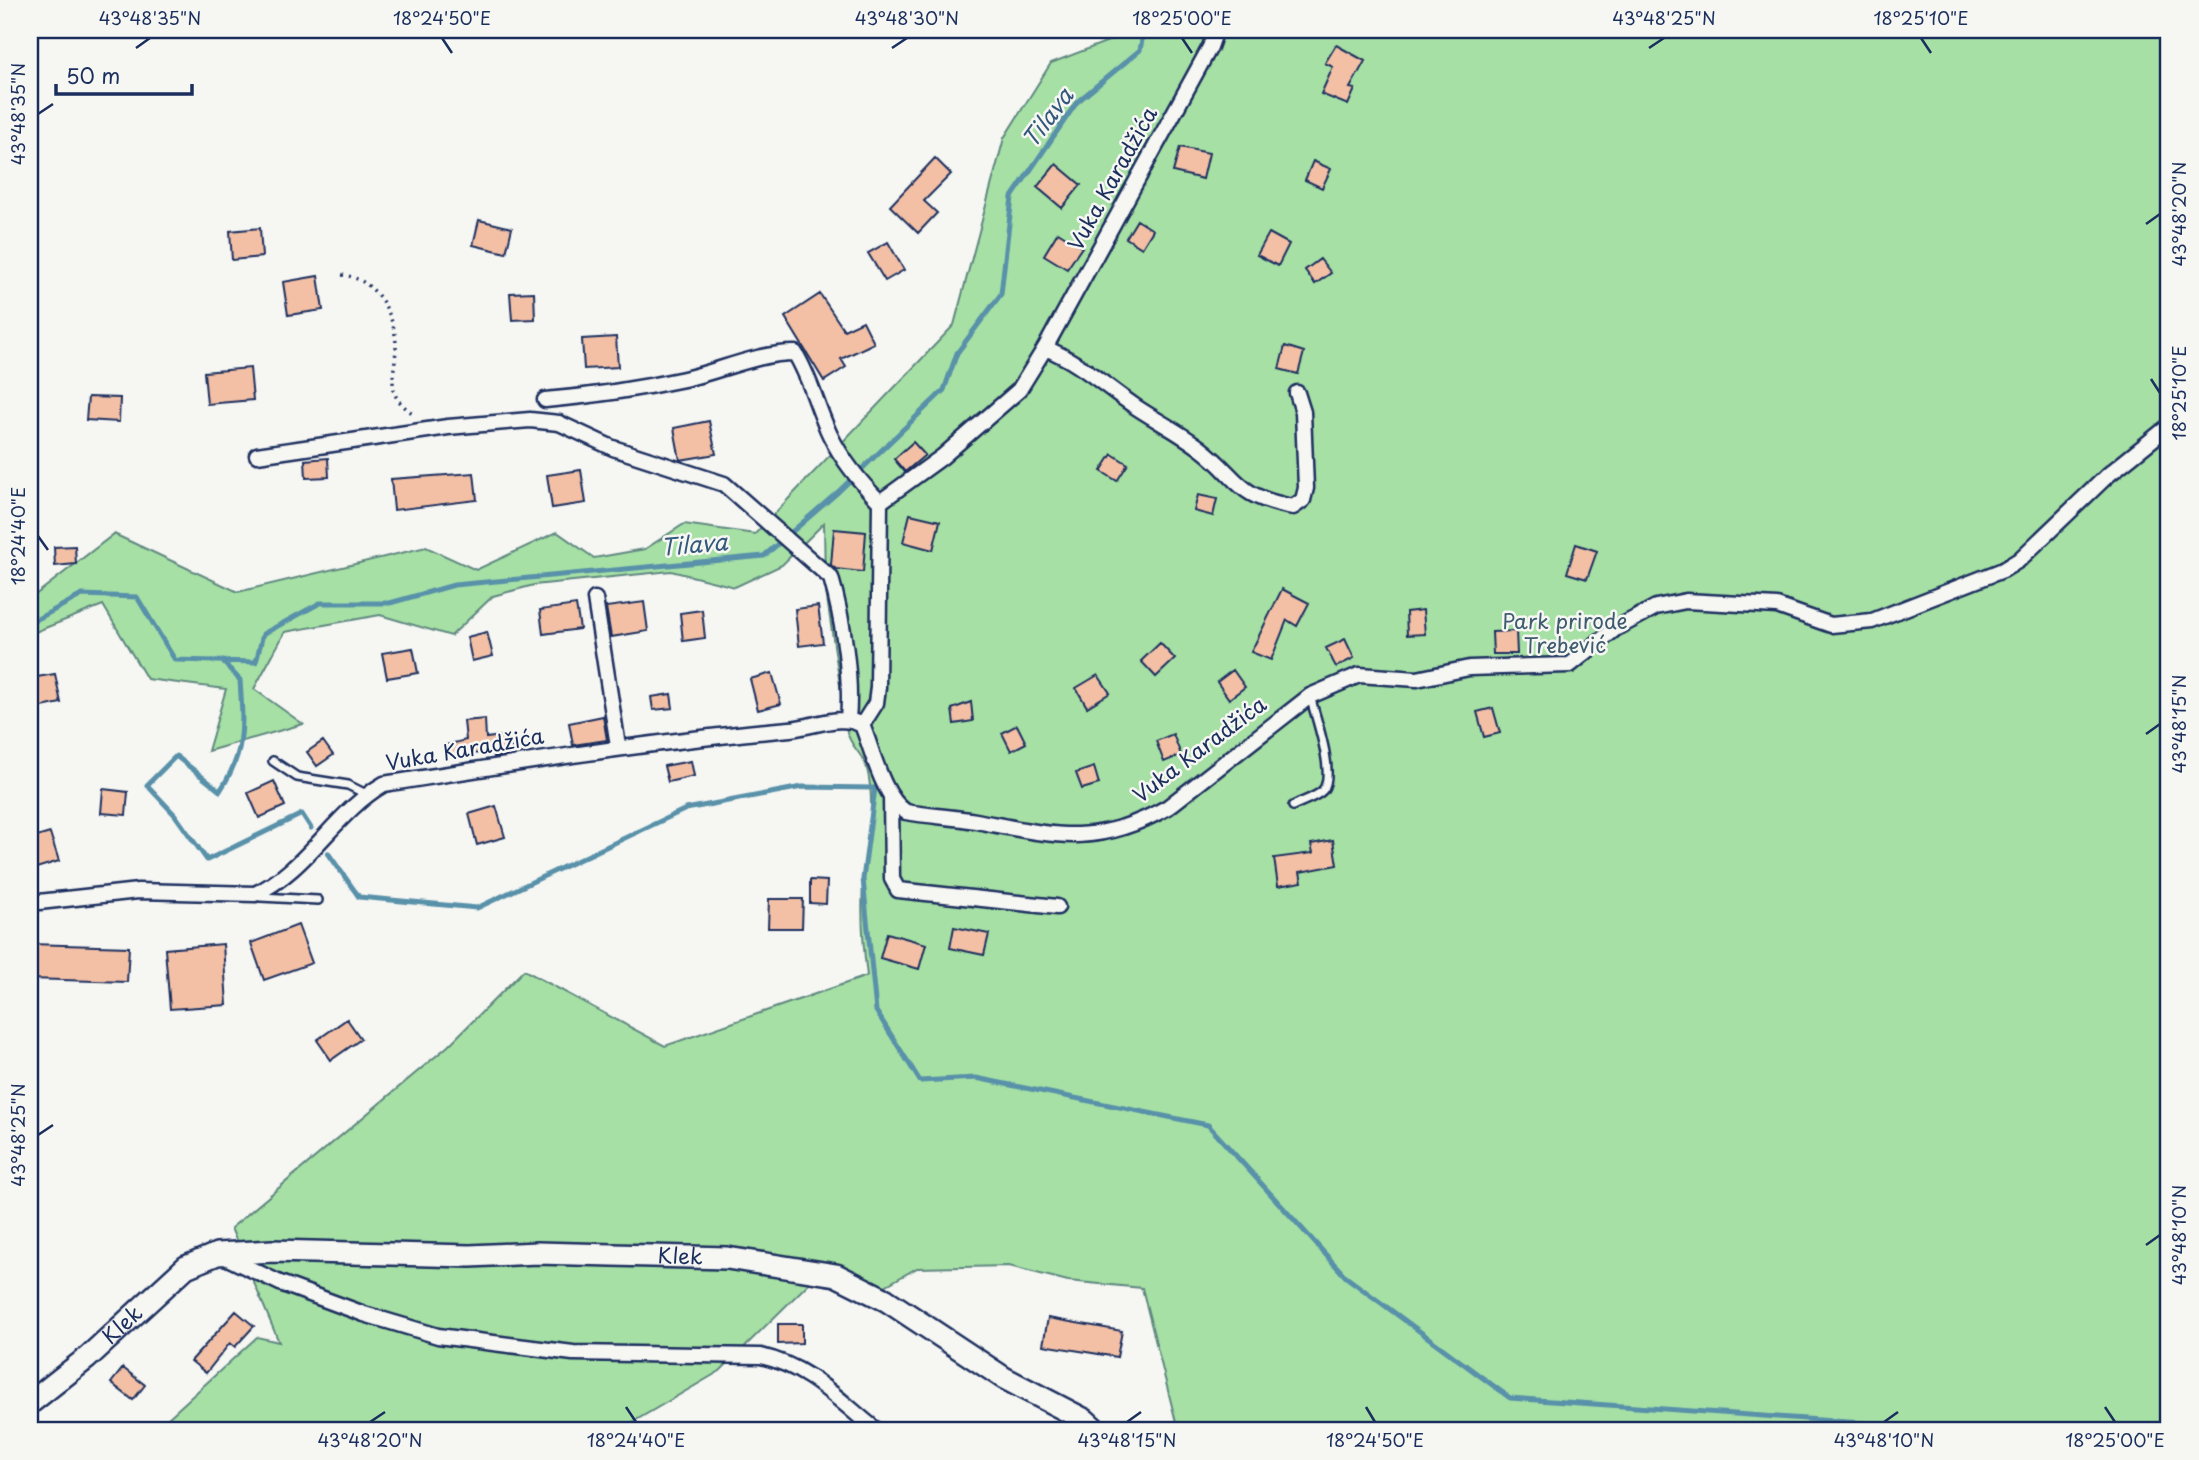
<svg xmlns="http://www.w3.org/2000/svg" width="2199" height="1460" font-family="'Playpen Sans',sans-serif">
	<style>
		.green { fill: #a6e0a4; stroke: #608881; stroke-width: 2 }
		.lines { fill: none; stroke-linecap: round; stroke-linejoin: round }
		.stream { stroke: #5891a9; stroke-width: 5 }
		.building { fill: #f3c0a5; stroke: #1b2f5e; stroke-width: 2 }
		.lane-casing { stroke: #1b2f5e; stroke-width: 12 }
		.street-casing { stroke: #1b2f5e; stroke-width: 19 }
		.secondary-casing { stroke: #1b2f5e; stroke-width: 26 }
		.path { stroke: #1b2f5e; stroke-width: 3.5; stroke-dasharray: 2 5; stroke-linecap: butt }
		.lane { stroke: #f6f6f2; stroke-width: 7 }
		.street { stroke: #f6f6f2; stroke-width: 14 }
		.secondary { stroke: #f6f6f2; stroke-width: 21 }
		.ticks { fill: none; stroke: #1b2f5e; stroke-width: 2.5 }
		.labels { text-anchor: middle; stroke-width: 5; stroke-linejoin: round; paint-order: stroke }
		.street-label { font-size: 21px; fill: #1b2f5e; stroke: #f6f6f2 }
		.park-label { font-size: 21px; fill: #3e5b70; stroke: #f6f6f2 }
		.water-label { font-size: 23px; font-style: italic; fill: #34587d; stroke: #f6f6f2 }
		.neatline { fill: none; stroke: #1b2f5e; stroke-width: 2.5 }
		.ticks-label { font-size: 18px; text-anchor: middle; fill: #1b2f5e }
	</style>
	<rect width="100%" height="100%" fill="#f6f6f2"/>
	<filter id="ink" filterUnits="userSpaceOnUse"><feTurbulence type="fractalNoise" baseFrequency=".0143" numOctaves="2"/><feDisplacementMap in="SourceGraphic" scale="14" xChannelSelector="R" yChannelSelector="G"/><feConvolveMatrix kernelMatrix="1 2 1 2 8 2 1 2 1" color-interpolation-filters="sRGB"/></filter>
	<g filter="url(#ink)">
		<path class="green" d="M1137 30H2169V1430H1178L1142 1288 1068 1281 1009 1266 917 1268 869 1295 811 1281 720 1371 619 1430H155L257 1337 279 1342 231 1228 448 1046 524 970 665 1046 867 976C863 945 861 916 863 885 866 848 876 810 868 773 865 755 851 748 847 732L825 585 824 523 782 565 735 587 671 571 534 585 493 596 451 636 380 615 285 632 254 689 303 724 208 751 226 689 147 679 103 605 30 634V599L114 534 238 592 426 547 476 570 557 532 594 558 645 549 684 524 755 534 954 325 1004 138 1051 63Z"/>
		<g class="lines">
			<path class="stream" d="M30 623 82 595 137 597 175 660 256 662 263 634 320 603H390L454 585 764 556 838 492 944 390 957 353 1001 294 1012 197 1077 102 1140 50 1144 30
				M222 661 240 680C243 726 246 751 220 791L176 756 147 785 175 815 207 860 302 814 311 828
				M328 853 359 897 477 908 686 809 802 787 875 788 863 879 876 1011 920 1081 976 1078 1208 1125 1346 1277 1510 1398 1877 1424 1894 1430"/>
		</g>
		<path class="building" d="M1336 45 1365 61 1350 88 1355 89 1348 105 1321 94 1333 67 1325 63Z
			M1180 147 1209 153 1203 179 1173 172Z
			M935 158 951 174 924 201 937 213 918 233 890 206Z
			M1313 161 1331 169 1322 188 1305 180Z
			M1056 164 1081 185 1062 208 1037 187Z
			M479 220 512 228 506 253 473 245Z
			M1137 220 1153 230 1142 248 1126 238Z
			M260 228 262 257 232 260 230 231Z
			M1058 232 1082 247 1067 269 1044 255Z
			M1269 233 1289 244 1278 266 1257 255Z
			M888 242 904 270 885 281 868 253Z
			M1320 259 1331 273 1315 284 1305 270Z
			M318 276 323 310 288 315 283 282Z
			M534 292 535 319 512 320 510 293Z
			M820 294 844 330 863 321 874 343 841 359 846 367 824 381 785 317Z
			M616 337 618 367 584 369 582 339Z
			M1285 346 1304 352 1298 374 1279 369Z
			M250 368 253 400 207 404 204 372Z
			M88 397 120 398 119 422 86 420Z
			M709 421 716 454 680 460 674 428Z
			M913 442 925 455 905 472 894 459Z
			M1112 454 1128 464 1117 481 1101 471Z
			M328 458 329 477 306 478 305 460Z
			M581 470 586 503 552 508 547 475Z
			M474 473 477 500 394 510 391 479Z
			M1198 495 1217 499 1213 516 1194 511Z
			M910 514 940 521 933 550 903 542Z
			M834 529 866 532 863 572 836 569 831 565Z
			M1576 544 1597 551 1587 579 1567 573Z
			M75 546 76 564 55 566 54 547Z
			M1282 589 1309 603 1297 626 1287 620 1271 660 1251 652Z
			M644 602 648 631 611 637 606 607Z
			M576 605 580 629 543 634 540 610Z
			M818 606 823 643 799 646 795 609Z
			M702 610 705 638 683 641 680 613Z
			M1423 610 1425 634 1407 635 1406 612Z
			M1516 631 1517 654H1493L1492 632Z
			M487 632 493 656 472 661 467 637Z
			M1345 639 1354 658 1336 667 1326 648Z
			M1160 643 1175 659 1156 677 1141 661Z
			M413 648 418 673 387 678 382 653Z
			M1233 670 1245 687 1229 699 1217 682Z
			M772 673 781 704 758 710 750 679Z
			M55 674 61 703 37 708 31 678Z
			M1098 675 1110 693 1087 707 1076 688Z
			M671 694 673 708 653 710 651 697Z
			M971 702 973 721 954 724 952 709Z
			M1493 708 1500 733 1484 737 1477 712Z
			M603 716 607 740 573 745 569 723Z
			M485 719 486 738 509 735 512 754 494 757 493 752 447 756 446 745 466 740 464 721Z
			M1017 725 1026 743 1011 751 1002 733Z
			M1173 734 1181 755 1164 762 1156 741Z
			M323 741 333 755 317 766 307 752Z
			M691 761 694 776 668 782 664 766Z
			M1094 767 1099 784 1082 789 1076 773Z
			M274 781 285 806 259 818 248 793Z
			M103 789 128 792 126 815 101 813Z
			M496 806 505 837 477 845 469 814Z
			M50 833 59 861 30 870V839Z
			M1333 840 1337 865 1300 872 1302 882 1278 886 1274 858 1313 853 1311 844Z
			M810 880 827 881 826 904 810 903Z
			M769 899H803L802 928H768Z
			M298 925 312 963 264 980 251 943Z
			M954 927 989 934 984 955 950 948Z
			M887 933 926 944 919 969 880 958Z
			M30 944 129 947 127 982 30 979Z
			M223 944 227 1005 170 1009 165 949Z
			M347 1019 361 1039 331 1060 317 1040Z
			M236 1311 254 1326 235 1347 230 1343 206 1373 191 1361Z
			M1048 1318 1122 1331 1117 1357 1043 1345Z
			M778 1324H802V1343L778 1344Z
			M123 1368 145 1385 133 1400 111 1383Z"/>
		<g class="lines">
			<g class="lane-casing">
				<path id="lane" d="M273 761 297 777 348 785 366 794
					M1293 806C1302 801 1317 797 1323 790 1336 774 1315 715 1310 696
					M255 894 260 897 318 900"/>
			</g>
			<g class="street-casing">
				<path id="street" d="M1045 348C1080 362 1105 386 1136 407 1157 421 1179 432 1200 448 1241 479 1234 496 1293 507L1303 500 1306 488 1303 412 1297 393
					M545 400C593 396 638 389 684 379 721 371 757 353 795 353 811 379 817 408 830 435 842 460 860 482 880 502
					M257 455 448 427 530 420 559 423 613 448 724 484 831 578C843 619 852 678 848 719
					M595 599 618 746
					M862 725C873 751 882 796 906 812 929 816 953 817 976 821 1052 835 1095 849 1168 807L1310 696 1359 675 1417 679 1469 668 1570 665 1615 629 1656 607 1686 601 1777 606 1831 625 1872 621 2003 570 2019 560 2108 475 2169 426
					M891 796 892 879 898 890 1057 907
					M30 903 138 891 255 894C307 870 335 812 384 784 519 763 653 741 790 729 812 727 842 713 862 725L876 703 878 687 880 502 942 457 1019 390 1045 348 1210 47 1216 30
					M221 1255 280 1283 364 1314 438 1336 573 1353 761 1356C810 1367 838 1400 876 1430"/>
			</g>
			<g class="secondary-casing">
				<g id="secondary">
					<path id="s1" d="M30 1403 87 1358 186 1267 217 1254 272 1251 470 1256 537 1253 727 1258 836 1275 886 1300 1004 1378 1085 1420 1096 1430"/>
				</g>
			</g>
			<path class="path" d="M342 275C376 278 396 316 396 347 396 360 391 377 394 391 396 401 407 409 415 415"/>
			<use href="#lane" class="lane"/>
			<use href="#street" class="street"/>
			<use href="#secondary" class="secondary"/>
		</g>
	</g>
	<path class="ticks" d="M442 38 452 53M1182 38 1192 53M1921 38 1931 53M136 48 150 38M892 48 907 38M1649 48 1664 38M38 114 53 104M2146 224 2160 214M2151 379 2160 393M38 536 48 550M2146 734 2160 724M38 1135 53 1125M2146 1245 2160 1235M626 1407 636 1422M1366 1407 1375 1422M2105 1407 2115 1422M370 1422 385 1412M1127 1422 1141 1412M1884 1422 1898 1412"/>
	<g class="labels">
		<g class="street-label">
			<text transform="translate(1113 179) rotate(-61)" y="7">Vuka Karadžića</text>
			<text transform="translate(465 750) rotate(-10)" y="7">Vuka Karadžića</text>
			<text transform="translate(1200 750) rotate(-37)" y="7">Vuka Karadžića</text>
			<text dy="7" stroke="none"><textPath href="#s1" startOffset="704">Klek</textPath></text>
			<text dy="7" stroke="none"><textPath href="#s1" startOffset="121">Klek</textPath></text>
		</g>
		<g class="park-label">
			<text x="1565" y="629">Park prirode<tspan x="1565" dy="24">Trebević</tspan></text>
		</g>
		<g class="water-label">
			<text transform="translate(1048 118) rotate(-53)" y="8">Tilava</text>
			<text transform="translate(694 545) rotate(-5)" y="8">Tilava</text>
		</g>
	</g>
	<rect width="2199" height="1460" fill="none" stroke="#f6f6f2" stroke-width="77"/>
	<path d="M56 84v10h136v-10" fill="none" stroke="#1b2f5e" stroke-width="3.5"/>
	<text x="66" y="84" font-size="21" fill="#1b2f5e" stroke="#f6f6f2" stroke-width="5" paint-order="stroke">50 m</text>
	<rect x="38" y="38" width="2122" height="1384" class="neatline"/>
	<g class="ticks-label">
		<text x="150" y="25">43°48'35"N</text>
		<text x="442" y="25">18°24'50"E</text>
		<text x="907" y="25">43°48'30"N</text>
		<text x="1182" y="25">18°25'00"E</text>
		<text x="1664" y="25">43°48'25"N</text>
		<text x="1921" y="25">18°25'10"E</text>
		<text transform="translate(19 114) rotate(-90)" y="6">43°48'35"N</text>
		<text transform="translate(2180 214) rotate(-90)" y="6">43°48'20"N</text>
		<text transform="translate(2180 393) rotate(-90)" y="6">18°25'10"E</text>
		<text transform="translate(19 536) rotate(-90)" y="6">18°24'40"E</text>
		<text transform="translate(2180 724) rotate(-90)" y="6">43°48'15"N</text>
		<text transform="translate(19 1135) rotate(-90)" y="6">43°48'25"N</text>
		<text transform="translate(2180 1235) rotate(-90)" y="6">43°48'10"N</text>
		<text x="370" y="1447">43°48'20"N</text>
		<text x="636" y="1447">18°24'40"E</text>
		<text x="1127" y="1447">43°48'15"N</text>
		<text x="1375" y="1447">18°24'50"E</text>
		<text x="1884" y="1447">43°48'10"N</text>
		<text x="2115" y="1447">18°25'00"E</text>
	</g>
</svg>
